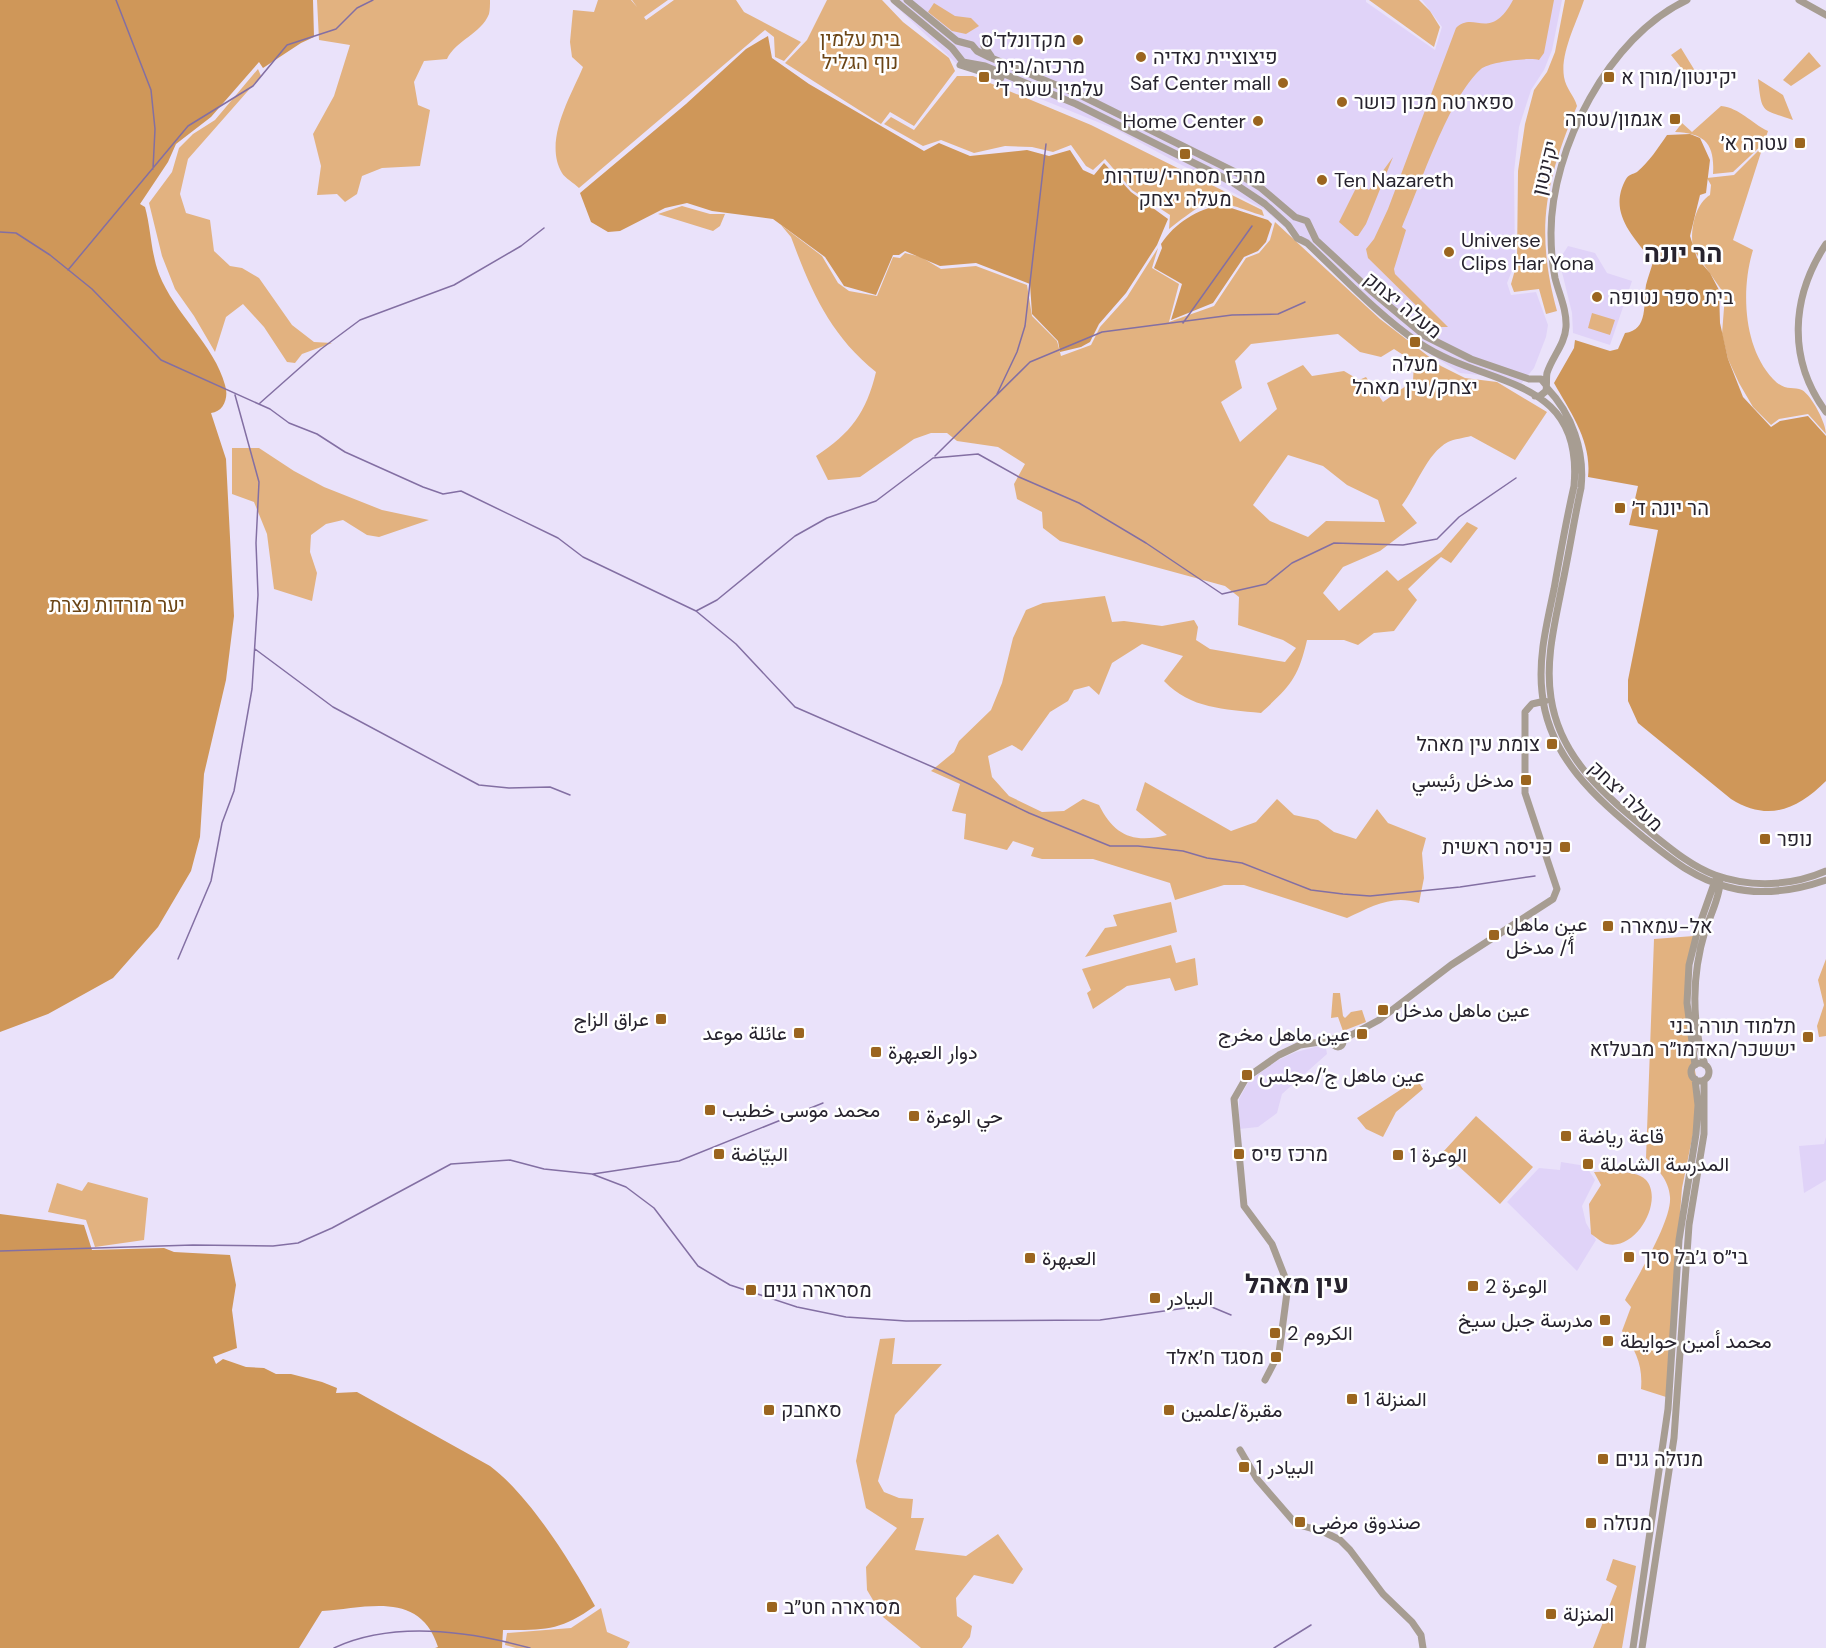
<svg xmlns="http://www.w3.org/2000/svg" width="1826" height="1648" font-family="'DM Sans',Vazirmatn,Heebo,sans-serif">
	<style>
		.built { fill: #e0d3f8 }
		.green { fill: #e2b280; fill-rule: evenodd }
		.forest { fill: #cf9759 }
		.lines { fill: none; stroke-linecap: round; stroke-linejoin: round }
		.stream { stroke: #836fa3; stroke-width: 1.5 }
		.minor { stroke: #a79d92; stroke-width: 7 }
		.poi-dot { fill: #9b651f; stroke: #fff; stroke-width: 2 }
		.labels { text-anchor: middle; stroke-width: 5; stroke-linejoin: round; paint-order: stroke }
		.park-label { font-size: 20px; fill: #6b4516; stroke: #fff }
		.poi-label { font-size: 20px; fill: #27232e; stroke: #fff; text-anchor: start }
		.street-label { font-size: 20px; fill: #27232e; stroke: #fff }
		.district-label { font-size: 26px; font-weight: bold; fill: #27232e; stroke: #fff }
	</style>
	<rect width="100%" height="100%" fill="#eae2fa"/>
	<path class="built" d="M889 0H1366V2L1435 50 1442 27 1422 0H1562L1552 50 1544 70 1531 90 1519 127 1514 172 1515 263 1507 283 1511 295 1536 292 1548 325 1546 337 1534 368 1517 389 1498 377 1460 373 1424 350 1265 210 1115 129 959 66Z
		M1568 246 1595 253 1607 273 1632 281 1610 345 1573 333 1572 313 1559 260Z
		M1319 1046 1326 1048 1327 1054 1282 1094 1277 1113 1258 1127 1239 1129V1099L1249 1081 1278 1060 1296 1052Z
		M1826 1137V1180L1804 1193 1799 1146 1824 1144Z
		M1561 1162 1586 1166 1595 1180 1582 1206 1586 1223 1596 1240 1577 1271 1507 1202 1539 1168 1560 1170Z"/>
	<path class="green" d="M317 0H490C490 4 490 10 489 14 481 34 456 40 447 59L424 61 414 82 418 105 430 110 420 166 382 168 362 176 357 194 345 202 337 194 317 195 321 166 313 134 334 96 350 45 319 40Z
		M598 0H631L637 7 632 0H668L644 17 646 20 674 0H736L744 12 801 42 784 61 775 57 774 37 765 30 579 188C574 183 565 178 562 173 543 141 571 96 583 67L572 57 570 42 573 10 594 12Z
		M827 0H882L903 22 949 58 955 71 914 126 890 112 881 124 785 63 807 40Z
		M1369 0H1419L1430 11 1440 27 1434 47Z
		M1513 0H1554L1544 53 1539 60C1529 57 1489 62 1481 69 1449 97 1420 186 1402 227L1406 230 1394 269 1395 274 1448 327H1438L1368 258 1366 249 1374 239 1388 209 1456 28C1474 10 1490 43 1513 0Z
		M1565 0H1584C1577 22 1560 53 1564 77 1566 89 1574 95 1577 106 1545 182 1535 230 1557 311L1546 314 1539 289 1514 292 1511 284 1517 263 1518 171 1525 124 1534 90 1547 72 1555 52Z
		M934 3 955 16 971 18 979 26 966 34 952 31 928 12Z
		M1681 48 1700 79 1695 85 1671 55Z
		M1809 52 1821 66 1791 86 1783 80Z
		M258 69 261 76 188 159 180 194 186 213 210 220 214 251 230 266 242 268 259 278 292 325 314 342 332 343 302 354 295 363 287 362 264 327 243 304 226 317 215 352 194 316 175 289 162 256 149 203 172 172 179 148 193 134 215 120Z
		M957 76H973L1091 125 1262 210 1264 216C1210 199 1216 192 1169 229L1170 215 1132 190 1105 159 1093 170 1086 166 1071 145 1053 152 1032 147 1005 146 974 153 941 140 923 146 884 124 891 117 914 130Z
		M1758 79 1783 95 1793 120C1761 109 1762 114 1758 79Z
		M1721 106C1740 108 1751 123 1768 131L1764 143 1733 172 1713 174C1715 144 1705 133 1675 132L1682 123 1692 132Z
		M1763 146 1733 240 1753 250C1741 289 1743 347 1773 379 1785 392 1793 386 1802 390 1812 396 1826 423 1826 434L1808 414 1779 419 1771 425 1753 407 1739 383 1728 359 1722 334 1725 295 1693 249C1690 232 1694 205 1710 195L1711 185 1707 178 1734 175Z
		M1393 157 1366 224 1358 236H1355L1339 222 1358 184 1369 190Z
		M682 206 710 214H725L720 226 713 231 658 214Z
		M1275 222 1380 319 1441 366 1465 378 1497 382 1547 412 1515 460 1471 436C1464 438 1454 439 1448 442 1427 453 1416 487 1402 505L1417 523 1380 551 1343 567 1323 593 1339 611 1387 570 1398 581 1441 552 1467 522 1478 528 1451 563 1441 557 1408 589 1417 600 1394 631 1374 633 1358 645 1344 640H1307C1298 679 1290 686 1261 713 1224 709 1191 709 1164 681L1183 656 1142 644 1112 663 1099 695 1089 686 1074 690 1068 701 1050 712 1022 751 1012 745 988 756 992 777 1009 796 1042 812 1064 811 1083 799 1099 805C1114 835 1133 844 1167 835L1136 810 1145 782 1231 831 1256 822 1277 799 1294 815 1318 820 1334 832 1356 839 1377 809 1388 823 1426 838 1422 853 1424 878 1419 903C1392 894 1371 907 1347 918L1244 885H1224L1175 900 1170 883 1093 859H1042L1031 856 1034 848 1013 841 1007 850 964 839 966 814 952 811 960 784 931 771 954 752 959 741 991 710 1002 683 1013 638 1026 610 1043 603 1105 596 1112 622 1124 621 1162 626 1194 620 1198 627 1196 640 1210 649 1285 662 1296 648 1283 640 1238 625 1239 597 1225 586 1060 541 1043 528 1042 512 1017 499 1014 484 1025 464 998 447 957 441 947 433H931L914 439 860 477 828 480 816 456C851 433 866 413 876 372 830 335 811 291 791 237L781 225 822 256 838 283 849 291 877 296 893 257 900 258 905 253 921 257 941 269 976 266 1027 285 1032 316 1057 341 1061 356 1091 345 1100 327 1127 297 1158 248 1152 268 1179 284 1169 322 1214 306 1246 258 1259 253 1270 240ZM1338 334 1360 352 1381 357 1394 349 1414 362 1413 381 1383 402 1366 377 1359 380 1344 371 1312 376 1303 365 1267 383 1277 409 1240 442 1221 402 1242 388 1235 361 1251 344ZM1288 455 1323 466 1347 485 1378 500 1385 522 1326 521 1308 537 1270 521 1253 505Z
		M1592 313 1615 320 1610 335 1588 328Z
		M232 448H259L294 471 324 487 382 510 429 520 379 537 367 535 343 520 326 524 311 535 310 552 317 573 312 601 274 589 267 534 254 502 232 494Z
		M1171 902 1177 932 1085 957 1105 928 1117 926 1113 915Z
		M1694 936 1688 968 1687 1030 1698 1086 1694 1129 1682 1188 1666 1397 1641 1389C1643 1365 1636 1351 1622 1331L1631 1307 1625 1300C1637 1277 1672 1221 1670 1197 1669 1180 1657 1168 1646 1158L1654 939Z
		M1171 945 1176 963 1195 958 1198 985 1175 991 1170 978 1127 986 1093 1009 1087 993 1091 990 1082 969Z
		M1826 959V1036L1819 1037 1817 1026 1824 1005 1818 980Z
		M1333 993H1340L1343 1016 1345 1018 1351 1012 1362 1010 1366 1022 1343 1031 1338 1017 1331 1018Z
		M1417 1079 1423 1089 1396 1112 1383 1137 1366 1129 1357 1118Z
		M1476 1116 1533 1167 1500 1204 1443 1152Z
		M1619 1171C1627 1173 1640 1173 1646 1180 1664 1200 1637 1251 1607 1244 1602 1243 1596 1237 1591 1234L1589 1204 1601 1185 1594 1172Z
		M88 1182 148 1198 144 1240 95 1247 86 1220 48 1212 57 1183 82 1191Z
		M895 1338 892 1364H942L895 1415 878 1481 884 1492 899 1498 913 1499 911 1518H924L915 1550 966 1556 998 1534 1023 1569 1013 1584 974 1575 956 1598 957 1616 972 1626 970 1637 962 1648H921L883 1617 867 1590 866 1567 897 1528 866 1508 856 1461 880 1339Z
		M1613 1559 1636 1566 1622 1648H1593L1617 1586 1606 1580Z
		M601 1608 607 1632 630 1642 627 1648H516L505 1645 507 1633 571 1628Z"/>
	<path class="forest" d="M0 0H313L314 37 301 43 263 68 259 62 211 117 176 144 168 162 140 204 145 207C151 229 151 253 159 274 174 313 215 346 225 385 229 397 224 412 211 413L226 459 234 616 226 680 204 774 200 837 191 871 158 927 113 978 48 1014 0 1032Z
		M768 36 772 58 809 84 924 151 939 143 970 156 1027 150 1049 156 1070 150 1083 170 1094 175 1104 163 1131 192 1168 219 1157 245 1126 293 1099 324 1090 342 1081 347 1060 352 1058 341 1032 314 1030 284 976 263 940 266 905 251 899 255H893L876 295 844 286 825 257 773 219 712 211 687 203 665 208 620 231 608 232 591 222 580 193 686 104 746 49Z
		M1690 134 1700 138 1710 160 1706 193 1700 195 1690 236 1697 258 1710 273 1719 290 1720 323 1728 359 1743 397 1771 427 1780 421 1808 416 1826 436V781C1797 810 1768 822 1731 799L1638 723 1628 701V680L1658 530 1629 525 1638 486 1588 477C1592 442 1571 413 1554 383L1574 348 1575 340 1610 351 1618 349 1625 333C1649 330 1643 303 1646 285 1648 277 1651 269 1653 262 1634 237 1607 213 1626 179 1628 175 1633 174 1637 172 1649 162 1658 148 1667 135Z
		M1222 205 1268 220 1272 224 1266 242 1258 251 1244 257 1213 303 1171 320 1182 284 1154 268 1162 248 1161 244C1175 223 1197 209 1222 205Z
		M0 1214 84 1225 92 1250 164 1248 174 1252 230 1255 236 1285 232 1310 237 1348 213 1357 216 1364 223 1359 246 1367 264 1368 276 1374H291L322 1382 337 1388 336 1393 357 1392 490 1466C529 1495 571 1562 595 1606 560 1631 546 1630 503 1630L502 1648H435L438 1647C420 1590 367 1608 322 1611L299 1648H0Z"/>
	<g class="lines">
		<path class="stream" d="M116 0 151 90 155 129 153 169
			M0 232 16 233 50 255 92 289 161 360 270 409 289 423 317 434 345 452 423 487 443 494 461 491 558 538 583 557 696 611 736 644 795 707 942 771 1029 813 1110 846H1138L1183 851 1207 858 1242 863 1311 890 1343 894 1370 896 1460 887 1535 876
			M68 270 188 126 253 86 287 45 336 29 357 8 373 0
			M1183 323 1252 226
			M997 394 1017 352 1025 326 1046 144
			M260 403 321 349 360 320 454 285 521 246 544 228
			M935 456 1030 362 1102 332 1232 315 1278 314 1305 302
			M696 611 717 600 795 536 827 518 876 501 933 458 978 454 1019 477 1079 503 1146 543 1222 594 1266 584 1292 563 1334 543 1403 545 1437 539 1459 517 1516 478
			M255 649 333 707 479 785 509 788 550 787 570 795
			M178 959 211 881 222 823 234 791 252 689 258 595 256 543 259 482 235 395
			M593 1174 679 1161 823 1103
			M0 1251 193 1245 273 1246 298 1243 332 1228 451 1164 510 1160 544 1169 592 1174 626 1187 654 1208 698 1266 730 1285 797 1307 846 1317 906 1321 1100 1320 1207 1305 1231 1315
			M334 1648C394 1620 468 1631 530 1648
			M1274 1648 1311 1625"/>
		<path class="minor" d="M894 0 952 48 963 62 985 66 1076 104 1232 182 1265 204 1288 225 1297 238 1307 243C1343 277 1378 315 1419 343 1485 388 1584 374 1574 486 1566 521 1560 555 1554 589 1547 623 1538 657 1542 692 1548 757 1596 798 1643 837 1670 858 1694 879 1728 887 1761 896 1794 891 1826 880
			M907 0 957 41 972 45 977 51 989 57 1080 95 1237 173 1261 188 1295 217 1307 221 1316 240 1370 290 1425 336 1471 359 1529 379H1541L1546 385
			M1799 0 1826 15
			M989 37 984 46 991 56
			M960 65 1001 78
			M1826 244C1791 297 1787 359 1826 412
			M1547 388C1572 414 1585 451 1581 488 1574 520 1569 553 1562 586 1555 623 1545 660 1551 698 1560 759 1606 796 1651 833 1671 849 1691 866 1715 875 1751 888 1792 886 1826 871
			M1535 396H1540L1546 391C1547 385 1546 378 1547 373 1552 357 1565 344 1566 327 1567 310 1559 294 1555 278 1552 263 1551 248 1551 233 1551 149 1609 36 1687 0
			M1333 1042a5 5 0 1 1 10 0a5 5 0 1 1-10 0Z
			M1342 1040 1379 1020 1451 965 1553 899 1557 889 1525 793V712L1532 704 1545 701
			M1691 1072a9 9 0 1 1 18 0a9 9 0 1 1-18 0Z
			M1695 1065 1687 1003 1689 965 1698 929 1715 881
			M1705 1065C1691 1022 1692 974 1705 931 1710 916 1719 899 1720 883
			M1265 1380 1279 1353 1288 1285 1272 1244 1244 1206 1234 1099 1246 1078 1279 1055 1300 1045 1333 1040
			M1240 1450 1257 1479 1296 1524 1324 1532 1340 1540 1350 1550 1383 1594 1412 1622 1421 1635 1423 1648
			M1633 1648 1668 1409 1679 1240 1696 1134 1698 1105 1695 1079
			M1642 1648 1674 1438 1689 1225 1704 1134V1080"/>
	</g>
	<g class="poi-dot">
		<circle cx="1078" cy="40" r="6"/>
		<circle cx="1141" cy="57" r="6"/>
		<rect x="978" y="71" width="12" height="12" rx="3"/>
		<rect x="1603" y="71" width="12" height="12" rx="3"/>
		<circle cx="1283" cy="83" r="6"/>
		<circle cx="1342" cy="102" r="6"/>
		<rect x="1669" y="113" width="12" height="12" rx="3"/>
		<circle cx="1258" cy="121" r="6"/>
		<rect x="1794" y="137" width="12" height="12" rx="3"/>
		<rect x="1179" y="148" width="12" height="12" rx="3"/>
		<circle cx="1322" cy="180" r="6"/>
		<circle cx="1449" cy="252" r="6"/>
		<circle cx="1597" cy="297" r="6"/>
		<rect x="1409" y="336" width="12" height="12" rx="3"/>
		<rect x="1614" y="502" width="12" height="12" rx="3"/>
		<rect x="1546" y="738" width="12" height="12" rx="3"/>
		<rect x="1520" y="774" width="12" height="12" rx="3"/>
		<rect x="1759" y="833" width="12" height="12" rx="3"/>
		<rect x="1559" y="841" width="12" height="12" rx="3"/>
		<rect x="1602" y="920" width="12" height="12" rx="3"/>
		<rect x="1488" y="929" width="12" height="12" rx="3"/>
		<rect x="1377" y="1004" width="12" height="12" rx="3"/>
		<rect x="655" y="1013" width="12" height="12" rx="3"/>
		<rect x="793" y="1027" width="12" height="12" rx="3"/>
		<rect x="1356" y="1028" width="12" height="12" rx="3"/>
		<rect x="1802" y="1031" width="12" height="12" rx="3"/>
		<rect x="870" y="1046" width="12" height="12" rx="3"/>
		<rect x="1241" y="1069" width="12" height="12" rx="3"/>
		<rect x="704" y="1104" width="12" height="12" rx="3"/>
		<rect x="908" y="1110" width="12" height="12" rx="3"/>
		<rect x="1560" y="1130" width="12" height="12" rx="3"/>
		<rect x="713" y="1148" width="12" height="12" rx="3"/>
		<rect x="1233" y="1148" width="12" height="12" rx="3"/>
		<rect x="1392" y="1149" width="12" height="12" rx="3"/>
		<rect x="1582" y="1158" width="12" height="12" rx="3"/>
		<rect x="1623" y="1251" width="12" height="12" rx="3"/>
		<rect x="1024" y="1252" width="12" height="12" rx="3"/>
		<rect x="1467" y="1280" width="12" height="12" rx="3"/>
		<rect x="745" y="1284" width="12" height="12" rx="3"/>
		<rect x="1149" y="1292" width="12" height="12" rx="3"/>
		<rect x="1599" y="1314" width="12" height="12" rx="3"/>
		<rect x="1269" y="1327" width="12" height="12" rx="3"/>
		<rect x="1602" y="1335" width="12" height="12" rx="3"/>
		<rect x="1270" y="1351" width="12" height="12" rx="3"/>
		<rect x="1346" y="1393" width="12" height="12" rx="3"/>
		<rect x="763" y="1404" width="12" height="12" rx="3"/>
		<rect x="1163" y="1404" width="12" height="12" rx="3"/>
		<rect x="1597" y="1453" width="12" height="12" rx="3"/>
		<rect x="1238" y="1461" width="12" height="12" rx="3"/>
		<rect x="1294" y="1516" width="12" height="12" rx="3"/>
		<rect x="1585" y="1517" width="12" height="12" rx="3"/>
		<rect x="766" y="1601" width="12" height="12" rx="3"/>
		<rect x="1545" y="1608" width="12" height="12" rx="3"/>
	</g>
	<g class="labels">
		<g class="park-label">
			<text x="860" y="46">בית עלמין<tspan x="860" dy="23">נוף הגליל</tspan></text>
			<text x="117" y="612">יער מורדות נצרת</text>
		</g>
		<g class="poi-label">
			<text x="1066" y="47" text-anchor="end">מקדונלד'ס</text>
			<text x="1153" y="64">פיצוציית נאדיה</text>
			<text x="996" y="73">מרכזה/בית<tspan x="996" dy="23">עלמין שער ד׳</tspan></text>
			<text x="1621" y="84">יקינטון/מורן א</text>
			<text x="1271" y="90" text-anchor="end">Saf Center mall</text>
			<text x="1354" y="109">ספארטה מכון כושר</text>
			<text x="1663" y="126" text-anchor="end">אגמון/עטרה</text>
			<text x="1246" y="128" text-anchor="end">Home Center</text>
			<text x="1788" y="150" text-anchor="end">עטרה א׳</text>
			<text x="1185" y="183" text-anchor="middle">מרכז מסחרי/שדרות<tspan x="1185" dy="23">מעלה יצחק</tspan></text>
			<text x="1334" y="187">Ten Nazareth</text>
			<text x="1461" y="247">Universe<tspan x="1461" dy="23">Clips Har Yona</tspan></text>
			<text x="1609" y="304">בית ספר נטופה</text>
			<text x="1415" y="371" text-anchor="middle">מעלה<tspan x="1415" dy="23">יצחק/עין מאהל</tspan></text>
			<text x="1632" y="515">הר יונה ד׳</text>
			<text x="1540" y="751" text-anchor="end">צומת עין מאהל</text>
			<text x="1514" y="787" text-anchor="end">مدخل رئيسي</text>
			<text x="1777" y="846">נופר</text>
			<text x="1553" y="854" text-anchor="end">כניסה ראשית</text>
			<text x="1506" y="931">عين ماهل<tspan x="1506" dy="23">أ‘/ مدخل</tspan></text>
			<text x="1620" y="933">אל-עמארה</text>
			<text x="1395" y="1017">عين ماهل مدخل</text>
			<text x="649" y="1026" text-anchor="end">عراق الزاج</text>
			<text x="1796" y="1033" text-anchor="end">תלמוד תורה בני<tspan x="1796" dy="23">יששכר/האדמו״ר מבעלזא</tspan></text>
			<text x="787" y="1040" text-anchor="end">عائلة موعد</text>
			<text x="1350" y="1041" text-anchor="end">عين ماهل مخرج</text>
			<text x="888" y="1059">دوار العبهرة</text>
			<text x="1259" y="1082">عين ماهل ج‘/مجلس</text>
			<text x="722" y="1117">محمد موسى خطيب</text>
			<text x="926" y="1123">حي الوعرة</text>
			<text x="1578" y="1143">قاعة رياضة</text>
			<text x="731" y="1161">البيّاضة</text>
			<text x="1251" y="1161">מרכז פיס</text>
			<text x="1410" y="1162">الوعرة 1</text>
			<text x="1600" y="1171">المدرسة الشاملة</text>
			<text x="1641" y="1264">בי״ס ג׳בל סיך</text>
			<text x="1042" y="1265">العبهرة</text>
			<text x="1485" y="1293">الوعرة 2</text>
			<text x="763" y="1297">מסרארה גנים</text>
			<text x="1167" y="1305">البيادر</text>
			<text x="1593" y="1327" text-anchor="end">مدرسة جبل سيخ</text>
			<text x="1287" y="1340">الكروم 2</text>
			<text x="1620" y="1348">محمد أمين حوايطة</text>
			<text x="1264" y="1364" text-anchor="end">מסגד ח׳אלד</text>
			<text x="1364" y="1406">المنزلة 1</text>
			<text x="781" y="1417">סאחבק</text>
			<text x="1181" y="1417">مقبرة/علمين</text>
			<text x="1615" y="1466">מנזלה גנים</text>
			<text x="1256" y="1474">البيادر 1</text>
			<text x="1312" y="1529">صندوق مرضى</text>
			<text x="1603" y="1530">מנזלה</text>
			<text x="784" y="1614">מסרארה חט״ב</text>
			<text x="1563" y="1621">المنزلة</text>
		</g>
		<g class="street-label">
			<text transform="translate(1545 168) rotate(-76)" y="7">יקינטון</text>
			<text transform="translate(1403 305) rotate(39)" y="7">מעלה יצחק</text>
			<text transform="translate(1626 796) rotate(43)" y="7">מעלה יצחק</text>
		</g>
		<g class="district-label">
			<text x="1683" y="262">הר יונה</text>
			<text x="1297" y="1293">עין מאהל</text>
		</g>
	</g>
</svg>
